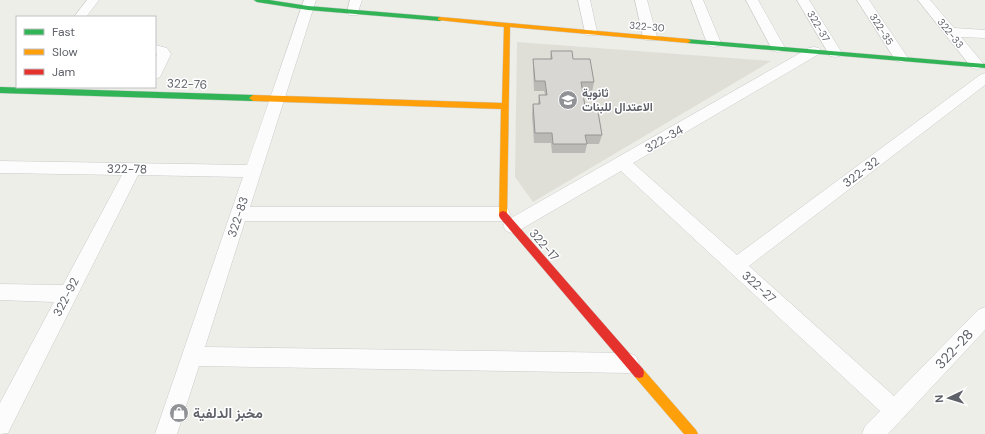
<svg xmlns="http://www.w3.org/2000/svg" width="985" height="434" font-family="'DM Sans',Vazirmatn,sans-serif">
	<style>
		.education { fill: #dfded7 }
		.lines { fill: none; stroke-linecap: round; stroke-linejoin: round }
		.street-casing { stroke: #cacbca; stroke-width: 1 }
		.fast-casing { stroke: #cbcccb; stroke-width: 1 }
		.slow-casing { stroke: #cbcccb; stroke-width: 1 }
		.jam-casing { stroke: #cbcccb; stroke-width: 1 }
		.street { fill: #fcfcfc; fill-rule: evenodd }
		.fast { fill: #30b455; fill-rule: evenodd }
		.slow { fill: #ff9f0a; fill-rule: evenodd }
		.jam { fill: #e5322d; fill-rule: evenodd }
		.wall { fill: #bab9b6 }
		.building { fill: #d8d7d4; stroke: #979694 }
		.labels { text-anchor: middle; stroke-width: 3; stroke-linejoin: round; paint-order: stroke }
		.far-street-label { font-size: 10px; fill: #5e6168; stroke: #fff }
		.street-label { font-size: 12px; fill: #5e6168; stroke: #fff }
		.poi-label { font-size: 12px; font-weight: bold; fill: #5e6168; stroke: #fff; text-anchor: start }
		.near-street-label { font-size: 14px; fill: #5e6168; stroke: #fff }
		.near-poi-label { font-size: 14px; font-weight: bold; fill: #5e6168; stroke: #fff; text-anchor: start }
	</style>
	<rect width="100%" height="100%" fill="#eeeee9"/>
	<path class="education" d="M517 42 771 61 533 202 515 177Z"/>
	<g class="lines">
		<g class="street-casing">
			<path id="street" d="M87 0H99L86 17H74Z
				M304 0H316L250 207H502L508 209 510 214 508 219 502 221H245L205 347 629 353 636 356 639 363 636 370 629 373 199 366 177 434H155L243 177 138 175 8 433 0 434V403L54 302 0 300V284L63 285 122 175 0 173V161L247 165Z
				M350 0H362L357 15H349L347 12Z
				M578 0H590L597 32 596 35H586L585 32Z
				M635 0H647L657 37 655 40H645L643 37Z
				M691 0H703L721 43 719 46 714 47 709 46 707 43Z
				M746 0H758L785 48 783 51 778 52 773 51Z
				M797 0H809L842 53 840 56 835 57 830 56Z
				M857 0H869L908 58 906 61 901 62 896 61Z
				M918 0H930L954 28 985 30V38L961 37 982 62 984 65 982 68 977 69 972 68Z
				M155 45 167 48 171 54 160 77 155 79V59L157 54 155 53Z
				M814 47 819 48 821 51 819 54 633 163 737 255 980 75 985 73V85L749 266 894 396 978 310 985 307V330L888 434H862L865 426 880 411 621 171 518 231 512 233 506 231 503 226 506 221 809 48Z"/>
		</g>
		<g class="fast-casing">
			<path id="fast" d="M254 0H269L308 6 440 17 443 19 440 21 308 10 257 2Z
				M686 39 985 64V68L688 43 685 41Z
				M0 87 253 95 257 98 253 101 0 93Z"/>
		</g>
		<g class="slow-casing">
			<path id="slow" d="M440 17 688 39 691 41 688 43 510 27 507 215 506 218H500L499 215 501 109 253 101 249 98 253 95 502 103 504 27 438 20V18Z
				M639 368 643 369 696 430 698 434H684L635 377 634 373 635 369Z"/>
		</g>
		<g class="jam-casing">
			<path id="jam" d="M503 211 506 212 643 369 644 373 643 377 639 378 635 377 500 218 499 215 500 212Z"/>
		</g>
		<use href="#street" class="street"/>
		<use href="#fast" class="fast"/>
		<use href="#slow" class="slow"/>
		<use href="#jam" class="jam"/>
	</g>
	<path class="wall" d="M551 51 573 59 594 82 592 92H582L585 106 602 135 599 144H587L585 153H552L551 143H534L532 114 533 104H538L539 95H545L544 91H534L533 69V59H550Z"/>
	<path class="building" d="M551 51H572L573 59H590L594 82H581L585 106H597L602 135H585L587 144H553L552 133H535L533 104H540L539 95H547L545 81H535L533 59H552Z"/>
	<defs>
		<g id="school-disc" transform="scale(1)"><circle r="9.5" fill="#909295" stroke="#fff"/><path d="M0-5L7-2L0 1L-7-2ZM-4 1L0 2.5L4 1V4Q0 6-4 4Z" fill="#fff"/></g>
		<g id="shop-disc" transform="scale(1)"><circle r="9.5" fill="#909295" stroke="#fff"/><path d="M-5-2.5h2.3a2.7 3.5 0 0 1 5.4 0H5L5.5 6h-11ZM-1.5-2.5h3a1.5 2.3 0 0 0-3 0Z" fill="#fff"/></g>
	</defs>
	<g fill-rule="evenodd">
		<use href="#school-disc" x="568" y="100"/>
		<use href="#shop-disc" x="179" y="413"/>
	</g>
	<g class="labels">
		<g class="far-street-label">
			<text transform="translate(647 26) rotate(5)" y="4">322-30</text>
			<text transform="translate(819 26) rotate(59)" y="4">322-37</text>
			<text transform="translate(882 29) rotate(57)" y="4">322-35</text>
			<text transform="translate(951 33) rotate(51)" y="4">322-33</text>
		</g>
		<g class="street-label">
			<text transform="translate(187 84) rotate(2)" y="4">322-76</text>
			<text transform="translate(664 139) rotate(-30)" y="4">322-34</text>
			<text transform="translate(127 169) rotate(1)" y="4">322-78</text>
			<text transform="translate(861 172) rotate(-37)" y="4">322-32</text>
			<text transform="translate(238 217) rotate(-72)" y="4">322-83</text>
			<text transform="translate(544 245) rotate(49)" y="4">322-17</text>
			<text transform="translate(759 287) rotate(42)" y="4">322-27</text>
			<text transform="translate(66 297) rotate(-63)" y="4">322-92</text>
		</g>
		<g class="poi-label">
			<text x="582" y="97">ثانوية<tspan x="582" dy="14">الاعتدال للبنات</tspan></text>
		</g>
		<g class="near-street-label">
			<text transform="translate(954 349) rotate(-47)" y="5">322-28</text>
		</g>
		<g class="near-poi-label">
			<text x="193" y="418">مخبز الدلفية</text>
		</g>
	</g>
	<rect x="16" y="16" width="140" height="72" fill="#ffffff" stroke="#bfc0c3"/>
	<rect x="24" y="29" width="20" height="6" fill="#30b455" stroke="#bfc0c3"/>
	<text x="52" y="36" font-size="12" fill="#5e6168">Fast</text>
	<rect x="24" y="49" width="20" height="6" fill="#ff9f0a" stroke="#bfc0c3"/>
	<text x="52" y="56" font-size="12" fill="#5e6168">Slow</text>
	<rect x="24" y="69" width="20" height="6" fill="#e5322d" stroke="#bfc0c3"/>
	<text x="52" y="76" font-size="12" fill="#5e6168">Jam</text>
	<g transform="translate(949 398) rotate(266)" stroke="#ffffff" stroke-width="3" paint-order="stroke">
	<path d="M0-3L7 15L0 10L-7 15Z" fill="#5e6168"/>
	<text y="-6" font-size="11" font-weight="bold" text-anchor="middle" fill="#5e6168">N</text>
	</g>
</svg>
